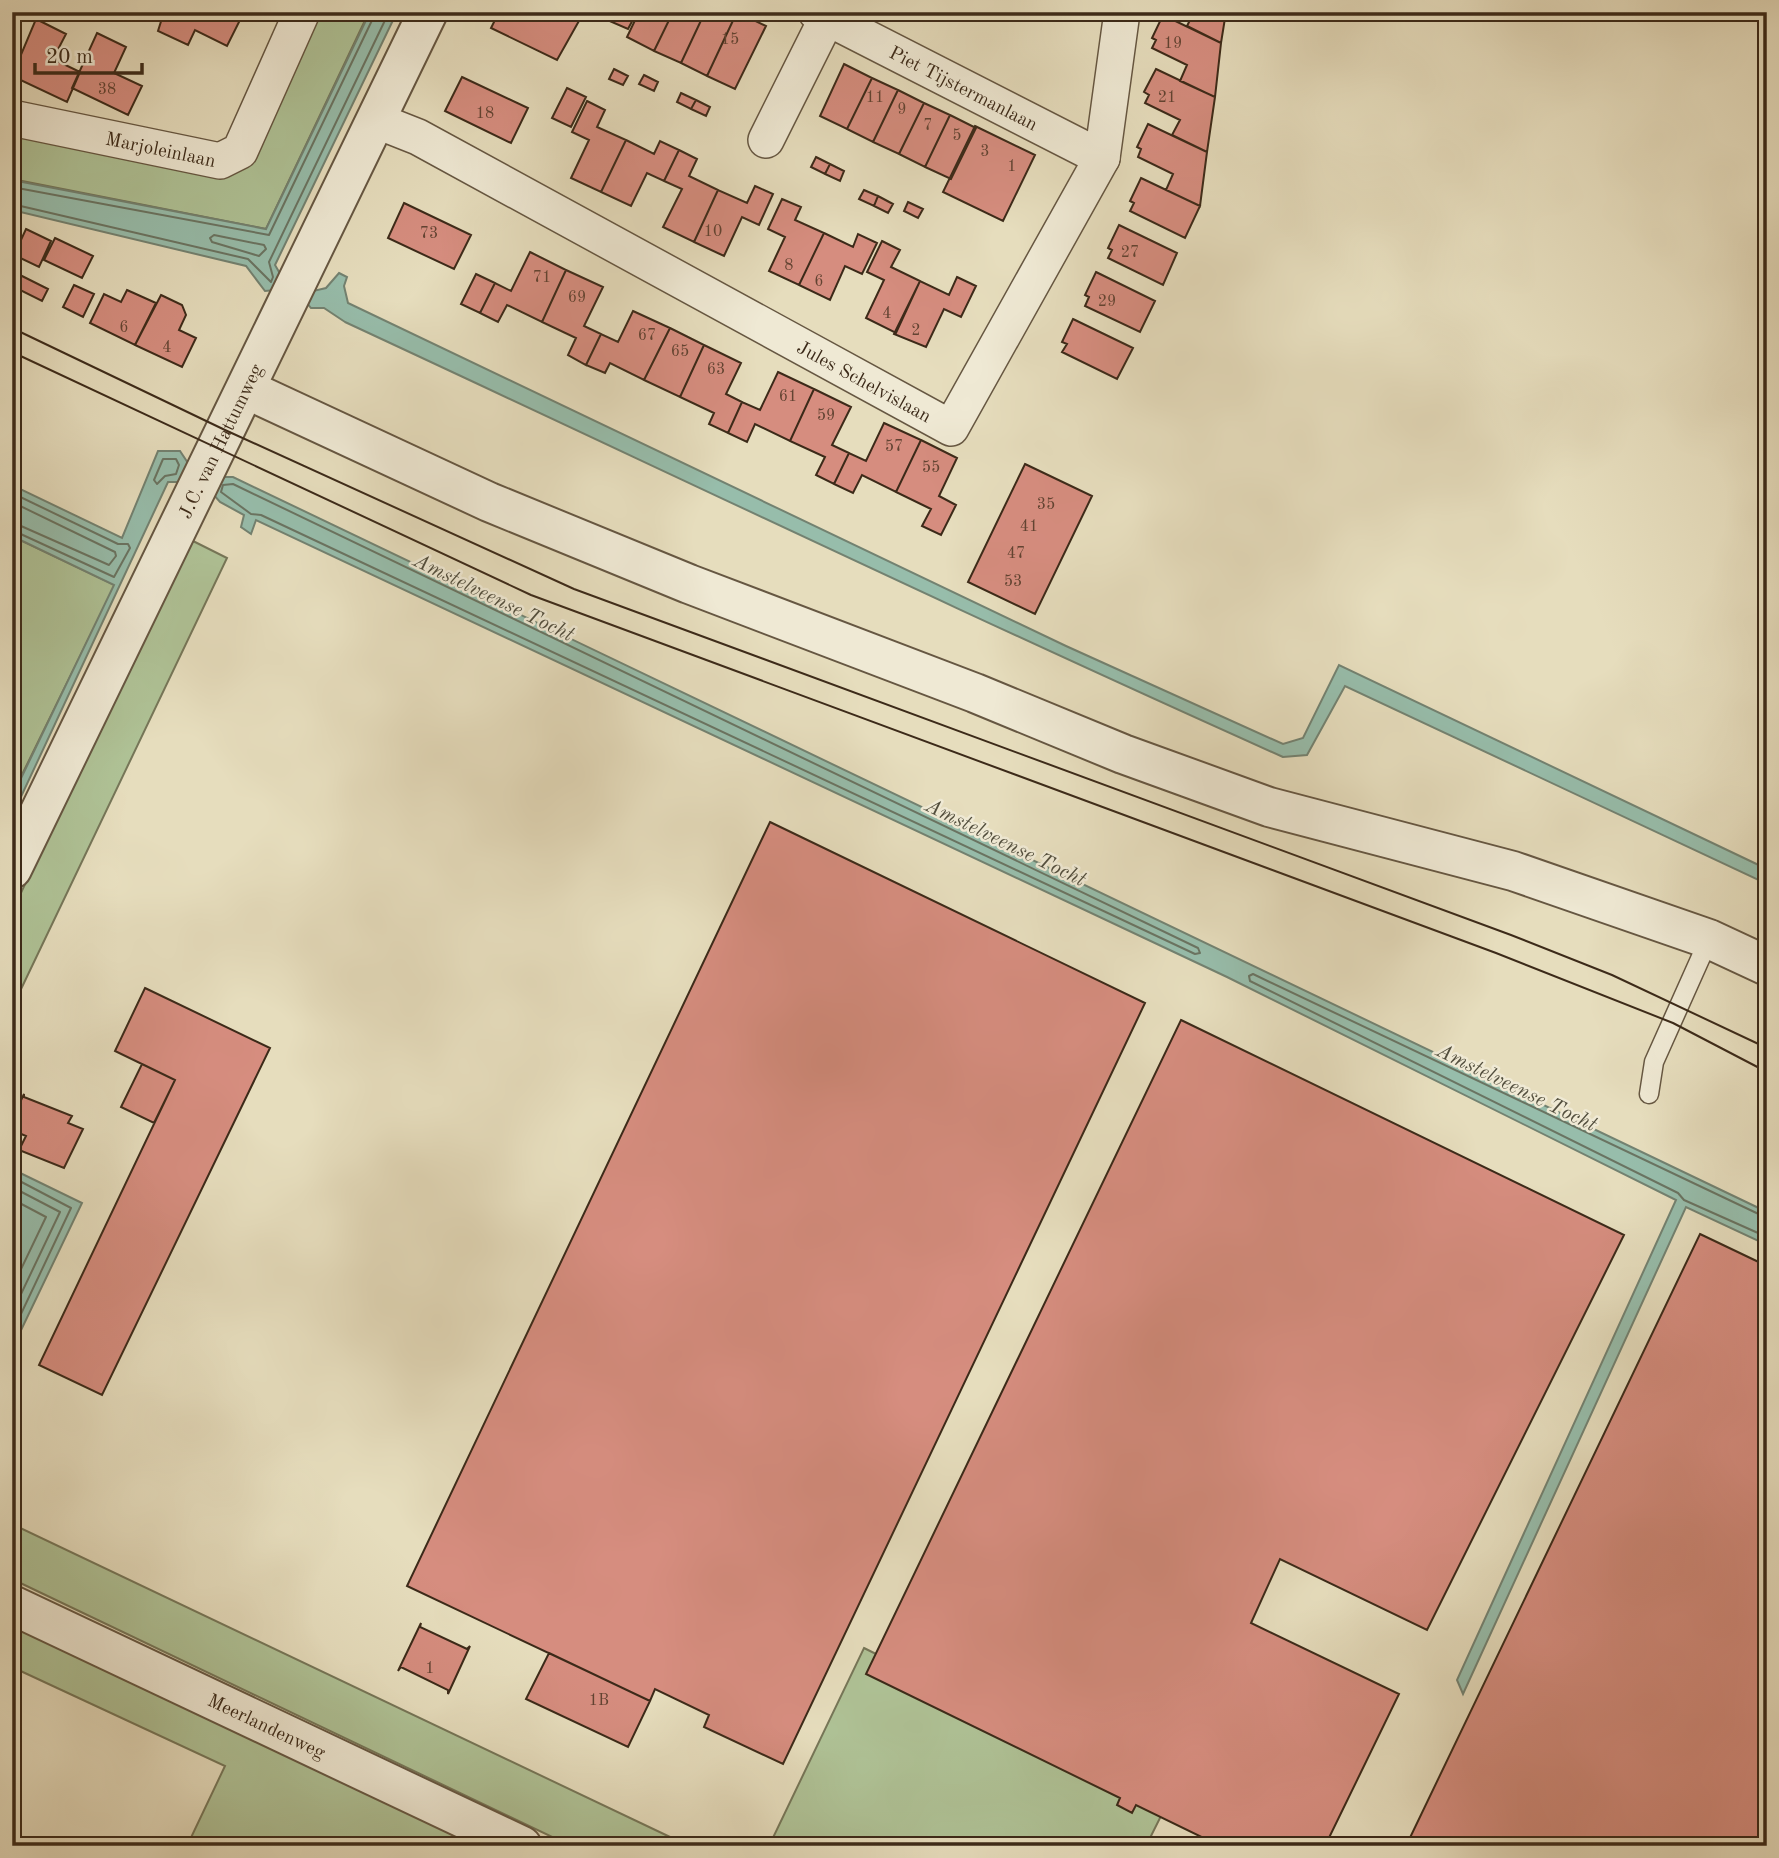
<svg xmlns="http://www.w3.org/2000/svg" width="1779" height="1858" font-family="'Old Standard TT',serif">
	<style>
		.green { fill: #afc296; stroke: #767658; stroke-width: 2 }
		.water { fill: #97bdab; stroke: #738271; stroke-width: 2 }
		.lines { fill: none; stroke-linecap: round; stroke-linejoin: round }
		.shore { stroke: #6a7462; stroke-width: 2 }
		.building { fill: #d68d7f; stroke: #3c2a19; stroke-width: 2 }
		.service-casing { stroke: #665742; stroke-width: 21 }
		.minor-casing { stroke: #665742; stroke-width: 38 }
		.tertiary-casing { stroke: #665742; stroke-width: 42 }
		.service { stroke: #efe9d4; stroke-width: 18 }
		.minor { stroke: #efe9d4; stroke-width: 35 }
		.tertiary { stroke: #efe9d4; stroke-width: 38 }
		.tram { stroke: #3c2a19; stroke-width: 2 }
		.labels { text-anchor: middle; stroke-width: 5; stroke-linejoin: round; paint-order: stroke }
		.number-label { font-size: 16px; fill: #624332 }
		.street-label { font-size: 19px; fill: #3c2a19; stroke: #efe9d4 }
		.water-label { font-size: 21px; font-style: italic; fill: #534f3e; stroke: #efe9d4 }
	</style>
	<rect width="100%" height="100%" fill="#e6ddbd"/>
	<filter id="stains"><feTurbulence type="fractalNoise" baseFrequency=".00286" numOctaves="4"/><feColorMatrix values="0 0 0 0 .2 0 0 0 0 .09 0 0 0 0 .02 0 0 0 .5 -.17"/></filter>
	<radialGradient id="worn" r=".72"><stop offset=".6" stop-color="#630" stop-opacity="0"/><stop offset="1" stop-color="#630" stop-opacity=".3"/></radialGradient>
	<path class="green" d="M317 12H369L266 229 12 179V135L217 178Z
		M12 536 115 585 12 795Z
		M187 538 227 558 12 1008V912Z
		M12 1524 689 1846H571L12 1579Z
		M12 1621 482 1846H187L225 1766 12 1667Z
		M864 1648 1169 1800 1146 1846H769Z"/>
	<path class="water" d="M370 12H397L275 265 282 277 276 290 265 291 246 266 12 210V180L266 229Z
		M339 273 347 277 344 286 348 303 1066 646 1283 744 1303 738 1339 665 1767 869V884L1345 686 1307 755 1283 757C968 616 657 467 345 322L324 308H311L307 303 313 291 326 288Z
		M158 451H180L188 463 180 482H168L12 816V797L114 585 12 536V485L122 538Z
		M218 477H233L1767 1212V1245L1686 1207 1463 1694 1457 1680 1676 1200 1227 977 256 520 251 534 241 527 244 515 220 502 212 493Z
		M12 1169 82 1203 12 1349Z"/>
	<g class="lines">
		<path class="shore" d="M12 187 269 235 376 12
			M12 204 248 259 271 282 273 277 269 262 389 12
			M214 235 264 245 266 249 259 256 212 242 210 238Z
			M163 459H176L179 465 176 474 165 476 157 484 154 480Z
			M233 484 1198 948 1200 953 1195 954 261 515 251 514 221 492 223 485Z
			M12 493 118 544H128L130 548 114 577 12 530
			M12 502 115 552 116 556 109 565 12 522
			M12 1177 71 1208 12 1333
			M12 1187 60 1212 12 1313
			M12 1199 46 1217 12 1288
			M1767 1218 1253 974 1249 976 1250 981 1678 1193 1684 1200 1767 1237"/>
	</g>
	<path class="building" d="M164 12H238L243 14 227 46 195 30 188 45 158 31Z
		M499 12 546 13 584 12 557 60 491 28Z
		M600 12H637L628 29 598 16Z
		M639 12H673L654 51 627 37Z
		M673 12H705L681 63 654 51Z
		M705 12H737L707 76 681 63Z
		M737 12 766 26 735 89 707 76Z
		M1194 12H1226L1221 43 1187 26Z
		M1163 15 1221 43 1215 97 1180 81 1187 65 1152 48 1156 40 1152 38Z
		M36 19 66 34 53 59 80 72 67 102 12 76Z
		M97 33 126 47 114 73 142 86 128 115 72 88Z
		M844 64 872 78 847 129 820 116Z
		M614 69 628 76 623 85 609 79Z
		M1156 69 1215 97 1207 152 1172 135 1180 120 1145 103 1149 95 1144 92Z
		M644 75 658 82 654 91 639 84Z
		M462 77 528 108 511 143 445 111Z
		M872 78 898 90 873 142 847 129Z
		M567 88 586 97 571 127 552 118Z
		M898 90 924 103 899 154 873 142Z
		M681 93 696 100 691 109 677 102Z
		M696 100 710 107 706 116 691 109Z
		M587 101 605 110 597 127 626 140 601 192 571 178 589 140 572 132Z
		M924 103 950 115 925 167 899 154Z
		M950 115 976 128 951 179 925 167Z
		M1148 124 1207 152 1200 206 1166 190 1173 174 1138 157 1141 149 1137 147Z
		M975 126 1035 155 1003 221 943 192Z
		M626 140 654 154 660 141 679 150 664 181 647 173 631 206 601 192Z
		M679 150 697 159 689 176 718 190 694 242 663 227 682 189 664 181Z
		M816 157 830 164 825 174 811 167Z
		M830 164 844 171 840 181 825 174Z
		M1141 178 1200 206 1185 238 1130 211 1134 203 1130 201Z
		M755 186 773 194 759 225 742 217 724 256 694 242 718 190 747 203Z
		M864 190 878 196 874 206 859 199Z
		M878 196 893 204 888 213 874 206Z
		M782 199 801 207 795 220 824 233 799 285 769 271 785 237 768 229Z
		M908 202 923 209 918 218 904 211Z
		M404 203 471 235 454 269 388 238Z
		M1119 225 1177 253 1163 285 1108 258 1112 250 1108 248Z
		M26 229 51 241 39 267 14 255Z
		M824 233 853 247 858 234 877 243 862 274 845 266 830 300 799 285Z
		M55 238 93 256 82 278 44 260Z
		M882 241 900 250 891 267 920 281 896 333 866 318 884 280 867 272Z
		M530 252 566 270 542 322 507 305 498 322 480 313 495 283 511 291Z
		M566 270 603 287 584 326 601 334 586 365 568 355 576 338 542 322Z
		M14 272 48 289 42 301 12 286Z
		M1096 272 1155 301 1140 332 1085 306 1089 297 1085 295Z
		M476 274 495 283 480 313 461 304Z
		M957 277 976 286 961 317 944 309 926 347 894 334 920 281 949 295Z
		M74 285 94 294 83 317 63 307Z
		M127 290 156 303 135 345 90 323 104 294 121 302Z
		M161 295 182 305 186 315 179 330 196 338 182 367 135 345Z
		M633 311 670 328 644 380 610 363 605 373 586 365 601 334 618 342Z
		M1073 319 1133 348 1117 379 1062 352 1067 344 1062 342Z
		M670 328 704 345 680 397 644 380Z
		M704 345 741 363 726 394 742 402 728 433 709 424 714 413 680 397Z
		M778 372 814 389 790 441 755 424 747 442 728 433 742 402 760 410Z
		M814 389 851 407 832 445 849 453 834 484 816 475 825 457 790 441Z
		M884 423 921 440 896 492 862 475 853 493 834 484 849 453 866 461Z
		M921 440 957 458 939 496 956 505 941 535 922 526 931 509 896 492Z
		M1025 464 1092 496 1035 614 968 582Z
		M770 822 1145 1003 783 1764 704 1727 709 1715 655 1689 650 1701 407 1586Z
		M145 988 270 1048 102 1395 39 1365 175 1080 115 1051Z
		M1181 1020 1624 1235 1427 1630 1280 1559 1251 1623 1399 1694 1325 1846H1220L1136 1805 1132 1813 1117 1805 1120 1798 866 1674Z
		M142 1064 175 1080 154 1123 121 1107Z
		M24 1094V1097L72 1116 68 1123 83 1129 64 1168 19 1150 26 1136 12 1130V1119Z
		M1700 1234 1767 1266V1846H1406Z
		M421 1623 420 1627 467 1649 470 1646 448 1694V1690L401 1667 398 1671Z
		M549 1653 650 1701 628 1747 526 1699Z"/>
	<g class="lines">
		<g class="service-casing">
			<path id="service" d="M1649 1094 1654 1062 1709 939"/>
		</g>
		<g class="minor-casing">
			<g id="minor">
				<path id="s1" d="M816 12 1102 158"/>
				<path id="s2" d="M12 118 220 161 240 151 302 12"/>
				<path id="s3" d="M375 120 418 137 951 428 1102 158 1122 12"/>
				<path d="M766 140 827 18"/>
			</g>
		</g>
		<g class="tertiary-casing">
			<g id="tertiary">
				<path d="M246 389 489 502 689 584 975 693 1123 754 1269 807 1513 871 1709 939 1767 966"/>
				<path id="s4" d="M12 869 428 12"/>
				<path id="s5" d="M12 1605 522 1846"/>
			</g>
		</g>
		<use href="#service" class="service"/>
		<use href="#minor" class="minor"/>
		<use href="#tertiary" class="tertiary"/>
		<path class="tram" d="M12 328 225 430 574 589 1511 935 1612 975 1767 1048
			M12 352 531 595 1496 953 1673 1023 1767 1072"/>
	</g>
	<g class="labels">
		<g class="number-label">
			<text x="730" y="44">15</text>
			<text x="1173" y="48">19</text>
			<text x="107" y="94">38</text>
			<text x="875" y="102">11</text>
			<text x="1167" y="102">21</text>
			<text x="902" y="114">9</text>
			<text x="485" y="118">18</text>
			<text x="928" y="130">7</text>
			<text x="957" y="140">5</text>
			<text x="985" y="156">3</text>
			<text x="1012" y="171">1</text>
			<text x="713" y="236">10</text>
			<text x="429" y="238">73</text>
			<text x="1130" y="257">27</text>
			<text x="789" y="270">8</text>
			<text x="542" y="282">71</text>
			<text x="819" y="286">6</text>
			<text x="577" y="302">69</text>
			<text x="1107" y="306">29</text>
			<text x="887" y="318">4</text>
			<text x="124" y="332">6</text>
			<text x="916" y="335">2</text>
			<text x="647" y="340">67</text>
			<text x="167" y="352">4</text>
			<text x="680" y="356">65</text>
			<text x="716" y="374">63</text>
			<text x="788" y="401">61</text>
			<text x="826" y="420">59</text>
			<text x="894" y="451">57</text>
			<text x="931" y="472">55</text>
			<text x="1046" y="509">35</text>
			<text x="1029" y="531">41</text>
			<text x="1016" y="558">47</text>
			<text x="1013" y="586">53</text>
			<text x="430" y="1673">1</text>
			<text x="599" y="1705">1B</text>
		</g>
		<g class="street-label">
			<text dy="7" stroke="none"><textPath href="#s1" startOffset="166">Piet Tijstermanlaan</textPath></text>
			<text dy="7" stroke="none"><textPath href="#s2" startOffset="152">Marjoleinlaan</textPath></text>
			<text dy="7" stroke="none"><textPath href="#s3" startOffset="555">Jules Schelvislaan</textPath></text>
			<text dy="7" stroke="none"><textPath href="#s4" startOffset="476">J.C. van Hattumweg</textPath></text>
			<text dy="7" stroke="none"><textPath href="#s5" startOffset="282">Meerlandenweg</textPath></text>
		</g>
		<g class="water-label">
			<text transform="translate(494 597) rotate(26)" y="7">Amstelveense Tocht</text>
			<text transform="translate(1006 842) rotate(26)" y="7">Amstelveense Tocht</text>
			<text transform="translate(1517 1087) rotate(26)" y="7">Amstelveense Tocht</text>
		</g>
	</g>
	<rect width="1779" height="1858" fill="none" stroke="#e6ddbd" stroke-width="42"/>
	<rect x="14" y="14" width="1751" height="1830" fill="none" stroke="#3c2a19" stroke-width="3.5"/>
	<rect x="21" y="21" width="1737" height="1816" fill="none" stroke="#3c2a19" stroke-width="2"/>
	<path d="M35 63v10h107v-10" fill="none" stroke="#3c2a19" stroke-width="3.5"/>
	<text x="46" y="63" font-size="21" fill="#3c2a19" stroke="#efe9d4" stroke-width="5" paint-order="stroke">20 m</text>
	<rect width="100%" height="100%" filter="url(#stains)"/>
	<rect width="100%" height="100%" fill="url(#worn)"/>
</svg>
